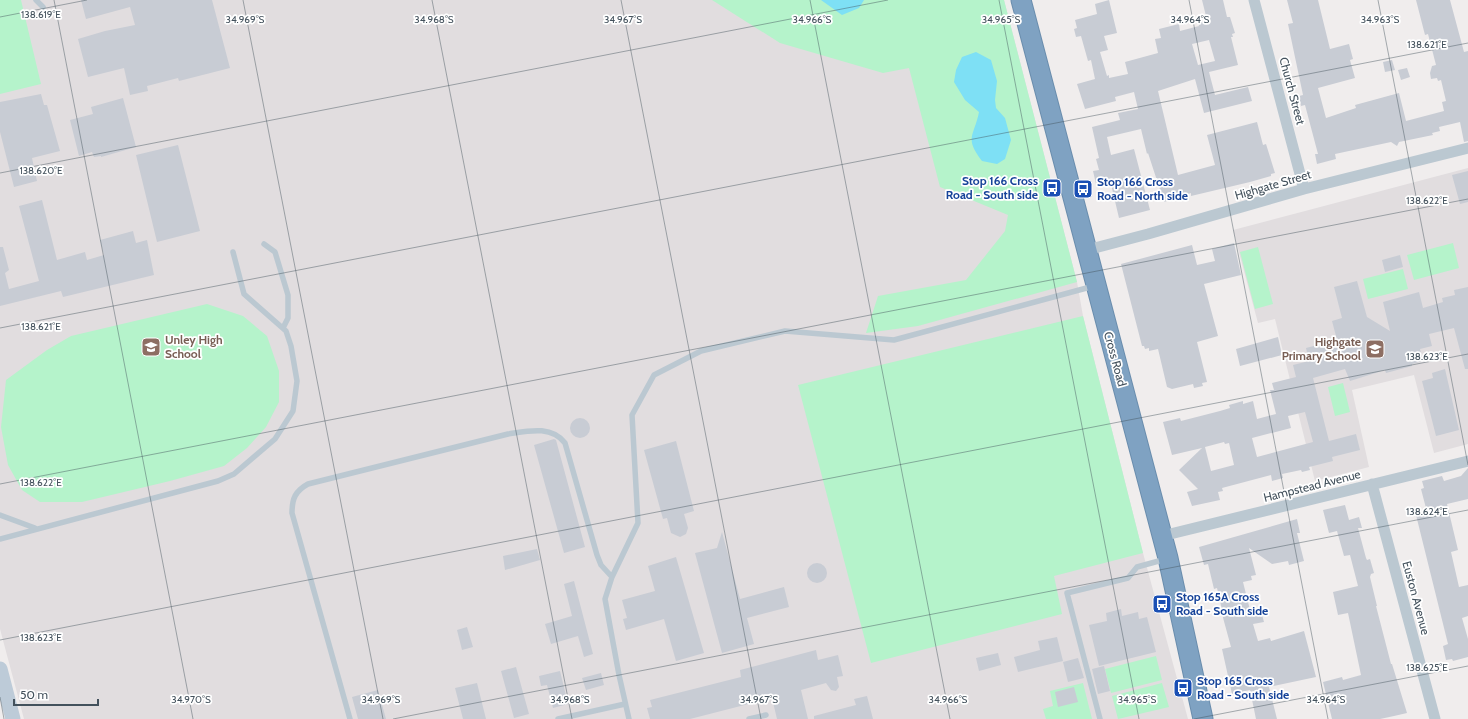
<svg xmlns="http://www.w3.org/2000/svg" width="1468" height="719" font-family="Cabin,sans-serif">
	<style>
		.education { fill: #e1dddf }
		.green { fill: #b5f3cb }
		.water { fill: #7ee0f5 }
		.building { fill: #c8ccd4; fill-rule: evenodd }
		.lines { fill: none; stroke-linecap: round; stroke-linejoin: round }
		.highway-casing { stroke: #6a8dad; stroke-width: 21 }
		.lane { stroke: #bbc8d1; stroke-width: 5.5 }
		.street { stroke: #bbc8d1; stroke-width: 11 }
		.secondary { stroke: #bdcbd8; stroke-width: 15 }
		.highway { stroke: #7fa2c2; stroke-width: 19 }
		.ticks { fill: none; stroke: #43515c; stroke-width: 1; stroke-opacity: 0.45 }
		.labels { text-anchor: middle; stroke-width: 3.5; stroke-linejoin: round; paint-order: stroke }
		.street-label { font-size: 12px; fill: #43515c; stroke: #fff }
		.transit-label { font-size: 12px; font-weight: bold; fill: #164399; stroke: #fff; text-anchor: start }
		.education-label { font-size: 12px; font-weight: bold; fill: #785e54; stroke: #fff; text-anchor: start }
		.ticks-label { font-size: 10px; text-anchor: middle; fill: #43515c; stroke: #fff; stroke-width: 3.5; stroke-linejoin: round; paint-order: stroke }
	</style>
	<rect width="100%" height="100%" fill="#f0eded"/>
	<path class="education" d="M0 0H1004L1077 282 1083 316 1143 553 1188 719H24L0 629Z
		M1468 168V444L1434 453 1414 375 1352 390 1369 467 1315 481 1275 319 1258 323 1233 230Z"/>
	<path class="green" d="M0 0H21L41 84 0 94Z
		M712 0H1004L1077 282 918 326 866 333 878 296 966 280 1005 231 1008 215 940 187 909 68 883 73 780 43Z
		M1453 243 1459 268 1414 280 1407 255Z
		M1258 247 1273 304 1255 309 1240 252Z
		M1403 269 1408 289 1368 299 1363 279Z
		M207 304 243 316 267 336 279 371V402L266 427 247 448 224 466 170 481 82 502H40L22 490 8 465 1 427 6 380 47 350 71 336Z
		M1083 316 1143 553 1054 576 1062 614 871 663 798 385Z
		M1343 383 1350 412 1335 416 1328 387Z
		M1156 656 1162 680 1111 693 1105 669Z
		M1083 683 1092 719H1046L1043 709 1053 706 1050 691Z
		M1162 683 1169 707 1118 719 1112 696Z"/>
	<path class="water" d="M821 0H864L859 8 842 15Z
		M976 52 991 60 997 81 995 100 996 108 1005 118 1011 140 1005 159 997 164 982 161C964 137 974 137 979 112L965 100 954 82 956 70 962 57Z"/>
	<path class="building" d="M81 0H212L230 68 179 81 178 78 147 86 148 91 130 95 124 68 88 77 78 39 105 31 135 25 130 7 86 19Z
		M1109 0 1117 33 1104 36 1108 50 1100 52 1107 76 1109 75V78L1128 74 1125 62 1158 53 1155 39 1161 38 1159 29 1179 24 1180 31 1199 26 1198 23 1207 20 1202 0H1223L1227 17H1230L1235 33 1232 34 1233 37H1231L1238 65 1209 72 1215 95 1248 87 1252 101 1204 113 1195 79 1158 91 1178 175 1215 165 1207 135 1257 122 1263 145 1266 144 1275 173 1271 174V176L1250 182 1191 196V193L1164 202 1148 153 1147 154 1141 129 1107 137 1111 155 1134 149 1150 210 1119 218 1110 180 1096 184 1093 171 1099 170 1096 159 1099 158 1092 127 1120 120 1118 113 1138 109 1134 92 1115 97 1116 101 1085 109 1077 84 1095 79 1091 60 1088 61 1081 36 1076 37 1074 29 1077 28 1075 20 1097 14 1095 4ZM1209 40 1215 61 1198 65 1192 44Z
		M1287 0H1318L1330 49 1349 44 1353 59 1350 60 1355 78 1318 88 1326 118 1356 108 1355 105 1399 93 1406 121 1444 111 1442 102 1446 101 1441 80 1438 81 1437 78 1431 79 1430 73 1432 66 1436 65 1428 34 1425 35 1416 0H1450L1464 52 1468 51V141L1464 142 1460 122 1439 127 1440 131 1432 133 1433 135 1399 142 1397 146 1391 142 1335 154 1336 159 1317 164 1315 154H1318L1305 105 1301 106 1299 96 1303 95 1288 24 1293 23Z
		M1392 60 1395 70 1385 72 1383 62Z
		M1407 68 1410 77 1401 80 1398 70Z
		M41 94 44 105H47L60 151 32 158 37 181 14 187 0 132V102Z
		M123 98 136 147 101 157V156L94 157 92 152 79 156 70 120 93 114 91 107Z
		M178 145 200 231 157 242 136 155Z
		M1468 171V202L1460 204 1452 175Z
		M42 200 57 260 85 252 87 260 104 255 100 240 133 231 136 243 147 240 154 275 63 297 61 291 0 306V247H3L9 270 5 273 9 289 39 281 19 206Z
		M1234 243 1241 275 1204 284 1218 336 1197 342 1207 382 1202 383 1203 386 1194 388 1193 384 1172 389 1167 387 1158 349 1149 351V348L1145 349 1144 346H1142L1121 264 1192 245 1197 265 1215 261 1212 249Z
		M1400 255 1403 267 1385 272 1382 260Z
		M1357 281 1367 317 1390 331 1383 302 1419 292 1423 308 1443 302 1442 298 1455 295 1454 290 1468 287V369H1465L1454 328 1429 334 1432 346 1420 349 1423 361 1412 364V366L1386 373 1385 370 1350 381 1345 369 1313 378 1329 441 1356 434 1360 450 1332 457 1333 461 1309 467 1310 470 1302 472 1301 470 1282 474 1283 478 1272 481 1271 475 1222 488 1223 491 1218 492 1220 500 1192 506 1187 492 1198 489 1179 470 1202 448 1172 455 1163 422 1180 418 1181 421 1220 411 1230 408 1229 405 1243 401V404L1253 401 1257 419 1276 414 1270 390H1274L1272 383 1296 377 1293 365 1309 361 1306 348 1337 340 1332 321 1342 318 1334 287ZM1305 412 1313 442 1257 457 1252 438 1291 428 1288 416ZM1224 442 1225 444 1229 443 1234 465 1211 471 1205 447Z
		M1278 337 1282 355 1240 366 1236 349Z
		M1445 369 1459 430 1436 436 1422 381 1433 378 1432 373Z
		M570 428a10 10 0 1 1 20 0a10 10 0 1 1-20 0Z
		M554 439 556 440 585 547 564 553 534 445Z
		M676 441 694 511 684 514 688 528 686 534 680 537 671 533 667 518 663 519 644 450Z
		M1468 468V499L1447 504 1458 550 1451 552 1459 587 1468 585V616L1462 618 1468 639V657L1453 661 1452 659 1446 660 1443 646 1448 644 1416 515 1427 512 1421 489 1424 488 1422 481 1442 476 1444 481 1461 476Z
		M1345 505 1349 520 1359 517 1362 528H1358L1366 558 1367 560 1370 559 1374 573 1371 574 1370 577 1377 606H1376L1391 664H1392L1407 713 1394 716 1380 719H1332L1323 682 1342 677 1343 680 1361 675 1348 613 1338 615 1333 592 1358 586 1350 555 1344 556 1337 531 1329 533 1323 510Z
		M1297 519 1300 533H1297L1304 561 1289 565 1288 561 1272 564 1249 548 1256 575 1251 576 1252 580 1243 582 1251 614 1261 611 1264 622 1253 624 1258 641 1270 638 1271 641 1304 631 1316 677 1269 687 1277 719H1256L1250 690 1232 694 1222 649 1231 647 1222 614H1223L1217 588 1214 589 1208 564 1204 565 1199 547Z
		M722 532 740 599 784 587 789 607 747 618 754 644 722 653 695 553 717 548Z
		M537 549 540 560 505 570 503 556Z
		M676 557 704 653 676 661 664 619 626 630 623 619 627 618 622 600 655 591 648 566Z
		M807 573a10 10 0 1 1 20 0a10 10 0 1 1-20 0Z
		M574 581 593 654 584 657 578 636 551 644 545 624 572 616 564 584Z
		M1121 609 1122 616 1138 612 1139 619 1147 617 1156 652 1099 666 1089 625 1107 621 1106 613Z
		M467 627 473 647 462 650 457 630Z
		M1057 637 1063 661 1018 672 1014 657 1040 650 1038 641Z
		M816 650 818 660 838 655 843 676 837 677 839 687 836 691 831 690 826 683 801 690 808 719H777L772 698 690 719H650L647 708 652 707 650 700 741 677 740 670Z
		M998 653 1001 665 979 671 976 658Z
		M1078 658 1084 678 1068 682 1063 662Z
		M1104 666 1110 691 1098 694 1092 669Z
		M516 667 529 714 514 718 501 671Z
		M560 671 568 704 553 708 547 685 541 686 539 676Z
		M601 673 604 685 586 690 582 678Z
		M477 683 486 719H463L455 688Z
		M1074 687 1078 702 1058 707 1055 692Z
		M378 690 386 719H358L352 697Z
		M867 696 873 719H814V716L856 705 854 699Z"/>
	<g class="lines">
		<g class="highway-casing">
			<path id="highway" d="M1021 0 1168 558 1203 719"/>
		</g>
		<path class="lane" d="M36 0 43 7
			M264 244 275 252 288 295V318L283 328
			M0 515 35 528
			M0 539 218 481 234 474 275 439 293 411 297 381 291 346 286 331 244 294 233 252
			M350 719 292 513C292 499 295 491 308 484L508 434C528 431 551 425 565 443L597 555 601 565 612 577
			M558 719 625 704
			M629 719 619 675 605 599 612 577 638 523 632 415 654 375 701 351 785 331 894 340 1094 286
			M749 719 766 715
			M1100 719 1067 593 1128 578 1137 567 1166 559"/>
		<path class="street" d="M1254 0 1304 189
			M1087 250 1148 234 1304 189 1468 148
			M1372 484 1435 719
			M1162 536 1468 461"/>
		<path class="secondary" d="M0 669 13 719"/>
		<use href="#highway" class="highway"/>
	</g>
	<path class="ticks" d="M54 0 193 719M243 0 383 719M432 0 572 719M621 0 761 719M810 0 950 719M999 0 1139 719M1189 0 1328 719M1378 0 1468 465M0 17 87 0M0 173 888 0M0 328 1468 43M0 484 1468 199M0 640 1468 354M0 697 4 719M393 719 1468 510M1194 719 1468 666"/>
	<defs>
		<g id="bus-square" transform="scale(1)"><rect x="-9" y="-9" width="18" height="18" rx="4" fill="#1a4fb4" stroke="#fff"/><path d="M-5-6H5V4H4V6H2V4H-2V6H-4V4H-5ZM-3.5-4V0h7V-4ZM-3.5 1.2v1.5H-2V1.2ZM2 1.2v1.5H3.5V1.2Z" fill="#fff"/></g>
		<g id="school-square" transform="scale(1)"><rect x="-9" y="-9" width="18" height="18" rx="4" fill="#8d6e63" stroke="#fff"/><path d="M0-5L7-2L0 1L-7-2ZM-4 1L0 2.5L4 1V4Q0 6-4 4Z" fill="#fff"/></g>
	</defs>
	<g fill-rule="evenodd">
		<use href="#bus-square" x="1052" y="188"/>
		<use href="#bus-square" x="1083" y="189"/>
		<use href="#school-square" x="151" y="347"/>
		<use href="#school-square" x="1375" y="349"/>
		<use href="#bus-square" x="1162" y="604"/>
		<use href="#bus-square" x="1183" y="688"/>
	</g>
	<g class="labels">
		<g class="street-label">
			<text transform="translate(1292 91) rotate(75)" y="4">Church Street</text>
			<text transform="translate(1273 185) rotate(-16)" y="4">Highgate Street</text>
			<text transform="translate(1115 359) rotate(75)" y="4">Cross Road</text>
			<text transform="translate(1312 486) rotate(-14)" y="4">Hampstead Avenue</text>
			<text transform="translate(1416 598) rotate(75)" y="4">Euston Avenue</text>
		</g>
		<g class="transit-label">
			<text x="1038" y="185" text-anchor="end">Stop 166 Cross<tspan x="1038" dy="14">Road - South side</tspan></text>
			<text x="1097" y="186">Stop 166 Cross<tspan x="1097" dy="14">Road - North side</tspan></text>
			<text x="1176" y="601">Stop 165A Cross<tspan x="1176" dy="14">Road - South side</tspan></text>
			<text x="1197" y="685">Stop 165 Cross<tspan x="1197" dy="14">Road - South side</tspan></text>
		</g>
		<g class="education-label">
			<text x="165" y="344">Unley High<tspan x="165" dy="14">School</tspan></text>
			<text x="1361" y="346" text-anchor="end">Highgate<tspan x="1361" dy="14">Primary School</tspan></text>
		</g>
	</g>
	<g class="ticks-label">
		<text x="41" y="18">138.619°E</text>
		<text x="245" y="23">34.969°S</text>
		<text x="434" y="23">34.968°S</text>
		<text x="623" y="23">34.967°S</text>
		<text x="1001" y="23">34.965°S</text>
		<text x="1190" y="23">34.964°S</text>
		<text x="1380" y="23">34.963°S</text>
		<text x="812" y="23">34.966°S</text>
		<text x="1427" y="48">138.621°E</text>
		<text x="41" y="174">138.620°E</text>
		<text x="1427" y="204">138.622°E</text>
		<text x="41" y="330">138.621°E</text>
		<text x="1427" y="360">138.623°E</text>
		<text x="41" y="486">138.622°E</text>
		<text x="1427" y="515">138.624°E</text>
		<text x="41" y="641">138.623°E</text>
		<text x="1427" y="671">138.625°E</text>
		<text x="191" y="703">34.970°S</text>
		<text x="381" y="703">34.969°S</text>
		<text x="570" y="703">34.968°S</text>
		<text x="759" y="703">34.967°S</text>
		<text x="948" y="703">34.966°S</text>
		<text x="1137" y="703">34.965°S</text>
		<text x="1326" y="703">34.964°S</text>
	</g>
	<path d="M14 699v6h84v-6" fill="none" stroke="#43515c" stroke-width="2"/>
	<text x="20" y="699" font-size="12" fill="#43515c" stroke="#ffffff" stroke-width="3" paint-order="stroke">50 m</text>
</svg>
